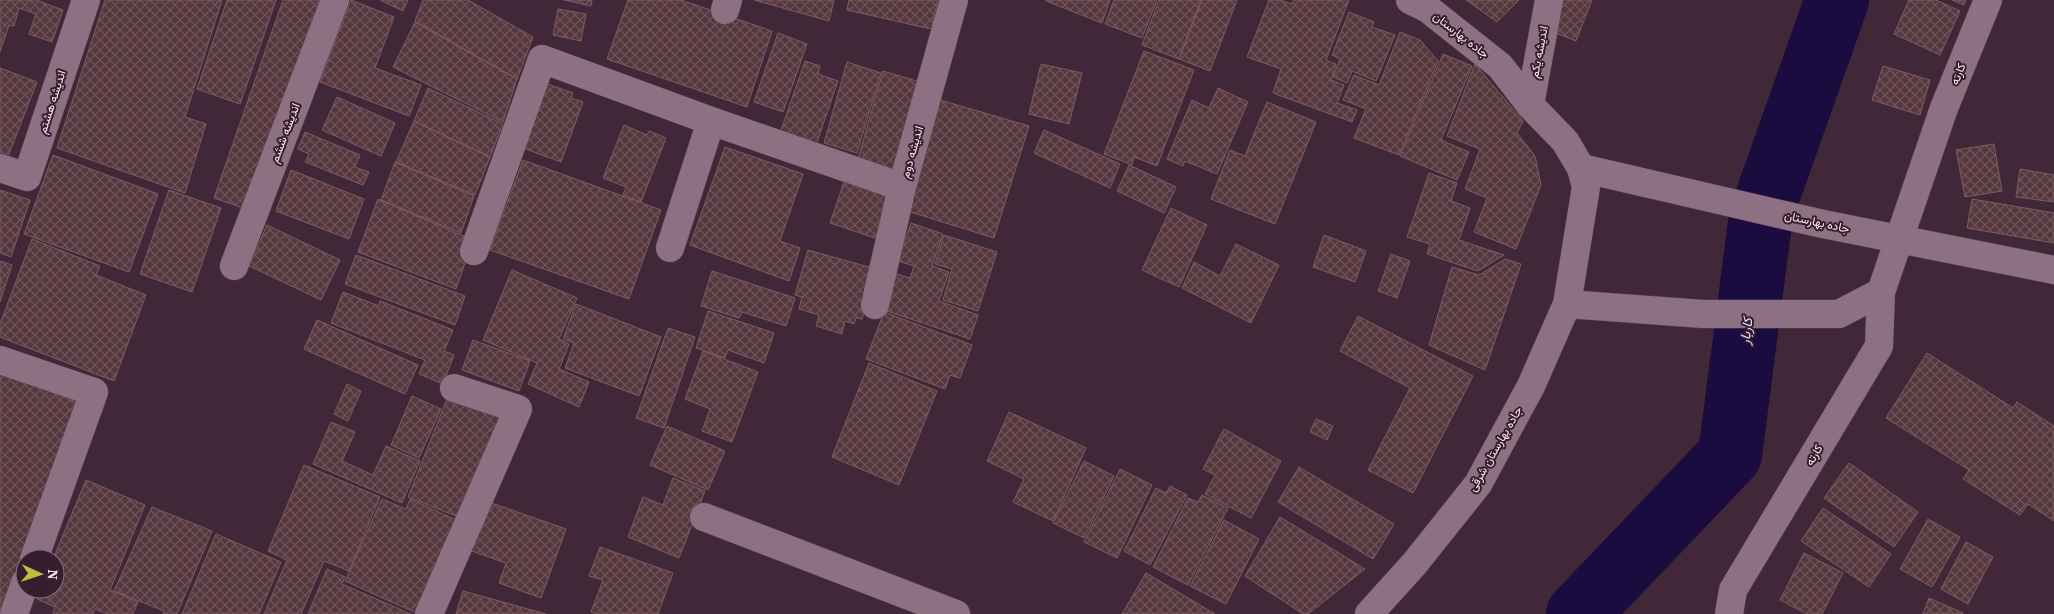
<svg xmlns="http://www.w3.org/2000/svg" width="2054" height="614" font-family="'Source Serif 4',Vazirmatn,serif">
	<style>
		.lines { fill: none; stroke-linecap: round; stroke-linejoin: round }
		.river { stroke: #1a0c3e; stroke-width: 64 }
		.building { fill: url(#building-cross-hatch); stroke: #7d5c62 }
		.minor-casing { stroke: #594452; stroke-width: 29 }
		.tertiary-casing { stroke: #594452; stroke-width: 29 }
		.minor { stroke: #8d7082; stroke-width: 28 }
		.tertiary { stroke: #8d7082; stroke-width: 28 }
		.labels { text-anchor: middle; stroke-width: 4; stroke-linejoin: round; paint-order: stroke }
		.street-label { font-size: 12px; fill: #faeaf4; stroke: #361e2e }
		.water-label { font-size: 14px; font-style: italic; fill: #dfdbff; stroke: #361e2e }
	</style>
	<defs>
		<pattern id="building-cross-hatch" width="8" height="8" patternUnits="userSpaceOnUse" patternTransform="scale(1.25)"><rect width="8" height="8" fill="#55373d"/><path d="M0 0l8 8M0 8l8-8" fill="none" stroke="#6e545a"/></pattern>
	</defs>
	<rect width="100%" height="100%" fill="#412838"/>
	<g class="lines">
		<path class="river" d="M1578 614 1730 455 1761 215 1837 0"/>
	</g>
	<path class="building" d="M0 0H36L63 10 52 42 29 34 36 14 19 8 14 26 9 25 0 52Z
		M105 0H222L185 117 206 124 185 193 57 148Z
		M227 0H276L240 104 197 89Z
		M283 0H321L249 210 214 198Z
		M351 0 394 17 375 68 421 85 409 116 320 82Z
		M380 0H408L403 11Z
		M423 0H468L533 37 517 79 415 21Z
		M564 0H592L591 6Z
		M628 0H681L772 31 747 107 607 59Z
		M754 0H834L829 21Z
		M849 0H938L931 29 847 10Z
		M1046 0H1110L1102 23 1046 1Z
		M1114 0H1157L1142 38 1105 24Z
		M1159 0H1201L1179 59 1142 45Z
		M1202 0H1237L1210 71 1179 59Z
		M1269 0H1280L1292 4 1294 0H1349L1326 60 1336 64 1331 80 1344 85 1337 103 1357 110 1352 122 1273 93 1281 69 1247 57Z
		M1466 0H1519L1497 22Z
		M1560 0H1592L1576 41 1548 30Z
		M1909 0H1936L1960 11 1940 55 1894 34Z
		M1952 0H1966L1964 5Z
		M558 9 586 14 581 41 553 35Z
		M1349 12 1374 22 1372 27 1395 35 1376 81 1352 71 1347 83 1333 77 1340 59 1332 55Z
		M415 22 517 79 503 122 393 67Z
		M1400 32 1420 40 1438 61 1399 155 1354 138 1366 109 1343 100 1354 75 1379 85Z
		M778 33 807 44 783 112 754 102Z
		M1144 51 1194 70 1157 166 1134 157 1132 165 1104 154Z
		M1443 54 1472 66 1441 140 1469 152 1457 180 1400 156Z
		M805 61 820 66 818 74 838 81 815 148 779 136Z
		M847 62 881 73 857 153 824 143Z
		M1041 64 1082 73 1069 124 1029 114Z
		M1475 64 1523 121 1517 133 1535 156 1541 185 1516 249 1474 232 1487 198 1465 189 1480 149 1447 136Z
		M1883 66 1930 80 1920 115 1872 100Z
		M0 68 37 82 5 164 0 162Z
		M883 71 920 82 894 169 858 159Z
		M539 81 573 93 571 98 583 102 561 162 520 147Z
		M428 88 503 124 490 157 414 121Z
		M1218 88 1248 102 1217 174 1185 161 1183 166 1167 159 1192 100 1209 108Z
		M337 97 395 123 381 156 322 130Z
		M937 99 1029 126 994 238 904 210Z
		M1267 102 1316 122 1275 224 1211 199 1230 150 1245 156Z
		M414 121 490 157 475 195 396 162Z
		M624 125 647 135 649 131 666 138 641 202 623 195 626 187 603 178Z
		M1044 130 1120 164 1110 188 1034 153Z
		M305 132 360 155 355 167 369 172 363 185 305 162 309 154 298 149Z
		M1994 144 2002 191 1965 197 1956 150Z
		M725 147 803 174 780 241 800 248 789 281 690 245Z
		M53 155 158 194 129 272 24 234Z
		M523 160 661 210 629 299 490 250Z
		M395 162 474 196 461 233 381 200Z
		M1129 165 1176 187 1164 213 1117 191Z
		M2020 169 2054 175V202L2016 197Z
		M291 170 364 199 349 239 276 211Z
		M1429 173 1457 183 1451 201 1470 208 1459 240 1504 255 1478 271 1427 254 1430 244 1407 237Z
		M845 179 893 195 878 239 830 223Z
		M0 190 30 200 11 257 0 253Z
		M169 190 221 208 192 292 140 274Z
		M378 199 473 240 456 289 358 252Z
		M1972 199 2054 213V243L1967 228Z
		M1171 208 1207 225 1179 287 1142 270Z
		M911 223 943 234 932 266 949 272 939 301 978 315 970 339 881 309 893 273 910 278 914 266 898 261Z
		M267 225 340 260 321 300 249 266Z
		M944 235 997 252 978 311 943 300 952 269 935 264Z
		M1324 235 1366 251 1355 282 1313 267Z
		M32 239 100 266 96 275 146 295 114 381 0 337V324Z
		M1236 244 1279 265 1251 323 1182 288 1194 262 1220 276Z
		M808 250 876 269 862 319 856 318 854 324 845 321 842 334 816 326 819 315 799 309 802 297 795 295Z
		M1391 254 1410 261 1397 298 1378 291Z
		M356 255 465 296 455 325 345 284Z
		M1505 259 1521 264 1485 370 1429 345 1452 267 1479 275Z
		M0 261 12 265 0 302Z
		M512 270 577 298 559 339 569 344 559 369 589 382 579 407 528 384 537 363 483 340Z
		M712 271 795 298 786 326 742 312 739 318 701 306Z
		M343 292 379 306 380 301 453 330 444 351 454 355 443 384 419 374 425 360 331 323Z
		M576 304 661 337 639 396 565 368 574 343 563 339Z
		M708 311 774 333 764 363 728 350 725 358 696 348Z
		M884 312 972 345 960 378 950 375 945 389 866 359Z
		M1358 316 1473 376 1413 493 1368 470 1410 388 1340 351Z
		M317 320 418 365 405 394 304 349Z
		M668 328 695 337 664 428 636 418Z
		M473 340 530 361 519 391 462 370Z
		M703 351 758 372 732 442 702 431 710 409 685 399Z
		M1927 353 2013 408 2017 402 2054 426V521L2028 504 2020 515 1963 479 1969 470 1886 418Z
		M869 363 937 391 899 485 832 457Z
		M0 373 85 405 6 614H0Z
		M347 384 361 391 348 421 334 414Z
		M449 394 509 418 468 521 408 497Z
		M412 396 441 409 419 458 391 445Z
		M1009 412 1086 448 1053 521 1013 502 1024 479 987 461Z
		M1316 419 1333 426 1327 440 1310 432Z
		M331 422 355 432 342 461 373 475 386 446 420 461 402 503 313 464Z
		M667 426 725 451 708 490 650 465Z
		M1224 429 1281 461 1251 518 1205 494 1215 475 1203 469Z
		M1084 461 1114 476 1084 538 1053 523Z
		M1849 463 1918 512 1894 547 1824 498Z
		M304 465 380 497 349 571 324 561 301 614H264L287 560 268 551Z
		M1299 467 1394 524 1373 559 1278 502Z
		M1120 469 1152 485 1117 558 1084 542Z
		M673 478 705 491 679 558 628 537 643 497 663 505Z
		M86 480 145 505 110 590 138 602 133 614H108L95 609 93 614H53L55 607 37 599 41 589H55V559H53Z
		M1170 486 1187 495 1150 565 1124 551 1156 488 1166 493Z
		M1202 495 1228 508 1188 585 1153 567 1188 498 1198 502Z
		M382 499 406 509 410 499 463 523 418 614 345 581Z
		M486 501 566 529 541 598 499 583 506 563 469 550Z
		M152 507 212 531 177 614H163L164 611 114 591Z
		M1823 508 1891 554 1869 587 1801 541Z
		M1280 517 1365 569 1308 614H1303L1245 576Z
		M1928 519 1960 537 1932 587 1900 569Z
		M1224 520 1259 539 1226 604 1190 586Z
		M216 534 281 562 259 614H182Z
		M1966 542 1993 557 1968 604 1941 589Z
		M600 547 673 573 658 614H598L591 612 603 580 589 576Z
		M1804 553 1843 573 1822 614H1807L1780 600Z
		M327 569 345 577 342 584 411 614H308Z
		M1146 573 1215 614H1122Z
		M463 591 546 614H456Z
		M1929 598 1963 613 1962 614H1923Z"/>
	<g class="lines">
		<g class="minor-casing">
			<path id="minor" d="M725 10 728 0
				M1530 105 1549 0
				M0 168 27 177 86 0
				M670 248 711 121
				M474 251 542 59 711 121 902 187
				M234 266 335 0
				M875 305 902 187 954 0
				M0 360 94 392 34 559
				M704 517 956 614
				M14 614 25 583
				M429 614 518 409 454 388"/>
		</g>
		<g class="tertiary-casing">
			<path id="tertiary" d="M1581 168 1823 224 2054 270
				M1567 304 1703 314H1839L1881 292 1944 108 1988 0
				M1369 614 1415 563 1478 484 1531 386 1567 304 1586 187 1581 168 1565 141 1530 105 1500 66 1428 9 1410 0
				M1729 614 1733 590 1879 346 1881 292"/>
		</g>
		<use href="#minor" class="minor"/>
		<use href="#tertiary" class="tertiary"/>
	</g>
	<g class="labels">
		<g class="street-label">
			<text transform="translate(1461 35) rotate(38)" y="4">جاده بهارستان</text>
			<text transform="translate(1539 52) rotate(-79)" y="4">اندیشه یکم</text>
			<text transform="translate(1958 74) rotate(-68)" y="4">کارته</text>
			<text transform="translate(52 102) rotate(-72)" y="4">اندیشه هشتم</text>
			<text transform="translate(285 133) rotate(-69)" y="4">اندیشه ششم</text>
			<text transform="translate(912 152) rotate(-74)" y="4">اندیشه دوم</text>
			<text transform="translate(1817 222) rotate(12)" y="4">جاده بهارستان</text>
			<text transform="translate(1495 449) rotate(-60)" y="4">جاده بهارستان شرقی</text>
			<text transform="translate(1814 455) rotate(-59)" y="4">کارته</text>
		</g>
		<g class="water-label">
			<text transform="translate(1746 331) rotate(-83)" y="5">کاربار</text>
		</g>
	</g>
	<g transform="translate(40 574) rotate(93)"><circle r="24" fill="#361e2e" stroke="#84707d"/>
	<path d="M0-4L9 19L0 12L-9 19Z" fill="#c2bd3f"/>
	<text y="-8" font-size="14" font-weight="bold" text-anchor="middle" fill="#faeaf4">N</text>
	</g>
</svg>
